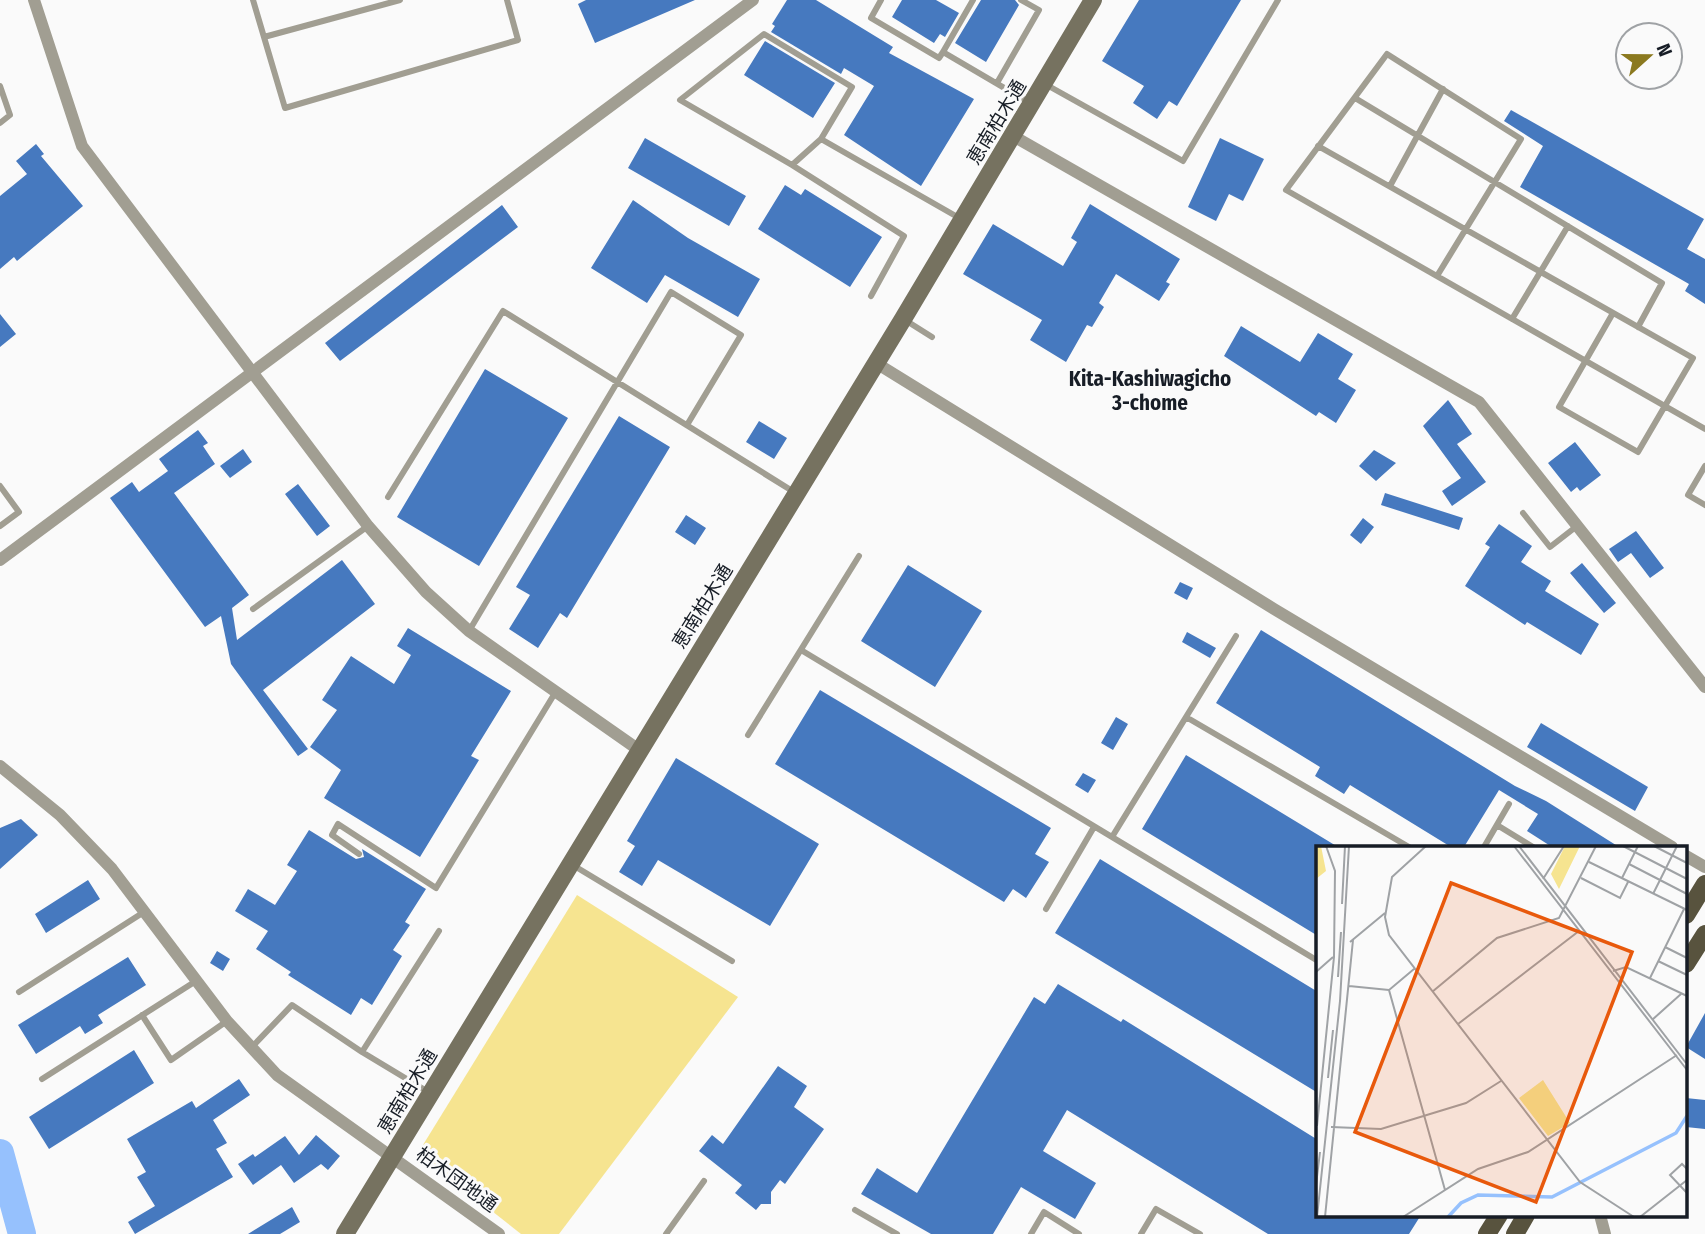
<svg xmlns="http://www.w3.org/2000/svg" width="1705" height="1234" font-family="'Fira Sans Condensed','Noto Sans JP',sans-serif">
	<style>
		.green { fill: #f6e490 }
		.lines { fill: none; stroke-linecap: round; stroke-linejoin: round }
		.river { stroke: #96c1fd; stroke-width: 28 }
		.building { fill: #4679bf }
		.lane { stroke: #a19e92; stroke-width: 6 }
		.street { stroke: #a19e92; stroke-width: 12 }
		.secondary { stroke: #767260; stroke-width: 18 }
		.primary { stroke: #58533e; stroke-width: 18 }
		.labels { text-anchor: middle; stroke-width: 6; stroke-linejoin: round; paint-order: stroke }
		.street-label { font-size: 19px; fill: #171d26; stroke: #fafafa }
		.neighbourhood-label { font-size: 21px; font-weight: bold; fill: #171d26; stroke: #fafafa }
		.inset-river { fill: none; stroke: #96c1fd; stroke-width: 3.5 }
		.inset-road { fill: none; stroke: #9fa2a5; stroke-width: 2 }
		.view { fill: #e8590c; fill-opacity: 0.15; stroke: #e8590c; stroke-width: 3.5 }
		.inset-edge { fill: none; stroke: #171d26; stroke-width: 3.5 }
	</style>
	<rect width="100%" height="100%" fill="#fafafa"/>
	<path class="green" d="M577 895 738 997 559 1234H521L418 1153Z"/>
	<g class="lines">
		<path class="river" d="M0 1153 22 1234"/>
	</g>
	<path class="building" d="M586 0H695L595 43 578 4Z
		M787 0H816L893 47 889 53 974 99 921 186 844 135 874 86 844 68 841 74 771 32 775 26 772 24Z
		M902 0H936L959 13 945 37 940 34 934 43 892 17Z
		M981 0H1015L1019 5 986 62 955 43Z
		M1139 0H1241L1177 106 1169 101 1157 119 1133 103 1144 86 1102 61Z
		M765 41 835 83 813 118 744 75Z
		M1511 110 1704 219 1687 249 1705 259V304L1685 291 1689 284 1520 187 1543 146 1504 121Z
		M645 138 746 196 729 226 628 168Z
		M1220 138 1264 159 1243 201 1229 194 1216 221 1188 207Z
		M36 144 44 154 41 156 83 206 17 261 14 257 0 269V196L27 174 16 161Z
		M785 185 801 195 805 189 882 237 850 287 758 229Z
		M633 200 688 238 760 279 738 317 665 275 647 303 591 268Z
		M1090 204 1180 259 1166 282 1170 284 1159 301 1116 274 1099 303 1104 307 1092 327 1087 325 1066 362 1030 340 1042 320 963 274 993 224 1063 266 1077 242 1071 238Z
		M502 205 518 227 340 361 325 343Z
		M0 314 16 334 0 347Z
		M1241 326 1300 362 1318 333 1353 354 1338 379 1356 390 1336 423 1319 412 1316 416 1224 356Z
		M485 369 568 418 479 566 397 517Z
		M1448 400 1472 434 1457 444 1486 482 1452 506 1442 491 1461 478 1423 426Z
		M619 416 670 447 567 618 560 613 538 648 509 629 530 595 516 587Z
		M759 421 787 438 774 459 746 442Z
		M198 430 208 443 203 446 215 464 174 493 249 595 232 608 237 640 342 560 375 604 263 690 308 749 298 756 231 664 221 616 205 627 110 498 132 482 139 492 168 471 159 459Z
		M1575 442 1601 475 1580 491 1577 487 1571 492 1548 463Z
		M243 449 252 462 230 478 220 466Z
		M1374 450 1396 463 1376 481 1359 466Z
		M298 484 330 526 317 536 285 494Z
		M1385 493 1463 518 1459 530 1381 505Z
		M686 515 706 528 695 545 675 532Z
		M1363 518 1374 527 1361 544 1350 535Z
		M1499 524 1532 546 1521 562 1551 581 1545 591 1599 624 1581 655 1527 622 1525 625 1465 586 1490 547 1485 544Z
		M1636 531 1664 568 1650 578 1631 553 1618 562 1609 549Z
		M1582 563 1616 603 1604 613 1570 573Z
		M908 565 982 611 935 687 861 641Z
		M1180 582 1193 588 1187 600 1174 593Z
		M408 628 511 691 471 756 479 760 420 857 324 798 341 770 310 747 337 710 322 700 351 656 394 684 411 655 397 646Z
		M1261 630 1515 786 1546 801 1619 847H1552L1527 831 1538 814 1499 790 1464 847H1451L1350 785 1344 794 1315 776 1320 767 1216 703Z
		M1187 632 1216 648 1210 658 1182 642Z
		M820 690 1051 828 1035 854 1049 862 1026 898 1013 889 1004 902 775 764Z
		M1116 717 1128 724 1113 750 1101 743Z
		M1541 723 1648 787 1635 811 1527 747Z
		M1186 755 1338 847H1318V936L1142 829Z
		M676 758 819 844 770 926 658 860 642 886 619 872 635 846 627 841Z
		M1083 773 1096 780 1088 793 1075 785Z
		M21 819 38 835 0 869V828Z
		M309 830 356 859 364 857 362 849 426 889 405 922 410 925 393 950 402 956 372 1005 361 998 351 1015 288 975 291 972 256 949 268 931 235 911 248 889 275 905 297 871 287 865Z
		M1100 859 1318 992V1093L1055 933Z
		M88 880 100 899 46 933 35 914Z
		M217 951 230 959 223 971 210 963Z
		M128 957 146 985 98 1015 103 1023 85 1034 80 1026 36 1054 18 1025Z
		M1058 984 1121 1022 1123 1019 1318 1140V1215H1421L1409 1234H1268L1067 1110 1043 1151 1096 1183 1075 1219 1021 1187 993 1234H931L861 1194 877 1168 917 1193 1034 997 1045 1004Z
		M1705 1013V1059L1686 1047Z
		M134 1050 154 1083 49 1149 29 1117Z
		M778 1066 807 1086 794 1107 824 1129 785 1184 780 1180 771 1192V1204H761L756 1210 735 1193 742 1185 699 1151 712 1135 723 1144Z
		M239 1079 250 1095 213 1120 227 1143 216 1149 233 1177 135 1234 128 1222 155 1206 137 1177 146 1172 127 1139 192 1101 196 1108Z
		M1686 1098 1705 1100V1129L1686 1127Z
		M316 1135 340 1156 328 1170 321 1164 294 1183 281 1165 253 1185 238 1164 253 1154 255 1157 285 1136 299 1155Z
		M292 1207 300 1222 280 1234H248Z"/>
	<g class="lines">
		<path class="lane" d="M253 0 285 108 518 40 507 0
			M881 0 871 18 939 58 943 52
			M973 0 943 52 1030 103
			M264 37 400 0
			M997 83 1039 10 1021 0
			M1045 84 1183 161 1278 0
			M0 86 10 115 0 123
			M1355 98 1662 283 1638 327
			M821 139 792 165 680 100 764 34 852 87 821 139 961 219
			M1318 146 1693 358 1638 452 1559 407 1613 313
			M792 165 904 236 871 296
			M1390 186 1443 89
			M1437 276 1521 139 1387 54 1286 190 1705 429
			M1512 319 1568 226
			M905 320 932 337
			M1705 466 1688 495 1705 505
			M0 486 19 512 0 526
			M388 497 503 311 794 492
			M1523 513 1550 547 1577 526
			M253 609 368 526
			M469 631 671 292 741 335 687 425
			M801 650 1318 961
			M1186 717 1409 847
			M748 735 859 556
			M1497 825 1533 847
			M1112 837 1236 636
			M1484 847 1509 804
			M359 854 332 835 338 824 436 888 555 693
			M571 864 732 961
			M1046 909 1094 827
			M19 992 144 912
			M142 1015 171 1060 227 1021
			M252 1047 292 1005 362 1052
			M42 1079 196 981
			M430 1093 362 1052 439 931
			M855 1210 897 1234
			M666 1234 704 1181
			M1031 1234 1044 1212 1079 1234
			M1141 1234 1156 1209 1200 1234"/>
		<path class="street" d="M34 0 82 146 368 526 426 592 469 631 639 750
			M1013 136 1479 402 1705 687
			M876 363 1274 609 1672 847
			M0 560 753 0
			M0 766 60 815 112 869 227 1021 277 1075 499 1234
			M1686 856 1705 867
			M1600 1215 1605 1234"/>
		<path class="secondary" d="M345 1234 903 319 1093 0"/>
		<path class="primary" d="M1686 915 1705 884
			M1686 964 1705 934
			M1487 1234 1499 1215
			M1515 1234 1526 1215"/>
	</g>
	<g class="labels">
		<g class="street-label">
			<text transform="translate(996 122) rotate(-59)" y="7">恵南柏木通</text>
			<text transform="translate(702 606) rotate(-58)" y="7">恵南柏木通</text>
			<text transform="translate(407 1091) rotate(-59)" y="7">恵南柏木通</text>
			<text transform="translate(457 1179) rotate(36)" y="7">柏木団地通</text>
		</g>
		<g class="neighbourhood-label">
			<text x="1150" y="386">Kita-Kashiwagicho<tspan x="1150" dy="24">3-chome</tspan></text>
		</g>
	</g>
	<g transform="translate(1316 846)">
		<rect width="371" height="371" fill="#fafafa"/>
		<path d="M0 0H5L10 25 0 33ZM249 0H264L243 43 235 28ZM227 234 254 277 232 290 203 252Z" fill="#f6e490"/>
		<path class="inset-river" d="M132 371 145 357 162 349 236 351 360 287 371 270"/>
		<path class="inset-road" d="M110 0 76 31 69 71 73 89 264 336 318 371M198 0 371 224M203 0 370 217M307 0 371 33M338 0 371 17M273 16 371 64M313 18 371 48M265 32 304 52 312 36M306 32 322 0M227 33 248 0M337 48 361 0M26 58 29 0M34 96 69 67M349 101 371 112M342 115 371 129M98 123 73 144 129 344M297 125 310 121 371 150M0 126 17 111M22 131 25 86M334 132 368 63M33 140 73 144M116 146 181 92 243 72 280 0M336 174 365 148M142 178 263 85M12 232 17 184M1 280 18 111 19 25 10 0M15 281 65 283 150 257 185 235M371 323 366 318 354 329 371 347M0 339 4 306M1 371 24 155 33 0M9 371 37 94M87 371 162 323 212 306 361 209M324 371 371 334"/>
		<path class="view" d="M135 37 316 106 220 356 39 286Z"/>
		<rect width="371" height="371" class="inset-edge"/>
	</g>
	<g transform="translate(1649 56) rotate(69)"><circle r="33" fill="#fafafa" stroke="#9fa2a5" stroke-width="2"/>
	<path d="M0-5L12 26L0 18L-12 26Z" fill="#8b791f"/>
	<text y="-10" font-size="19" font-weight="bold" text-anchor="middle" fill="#171d26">N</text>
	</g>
</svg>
